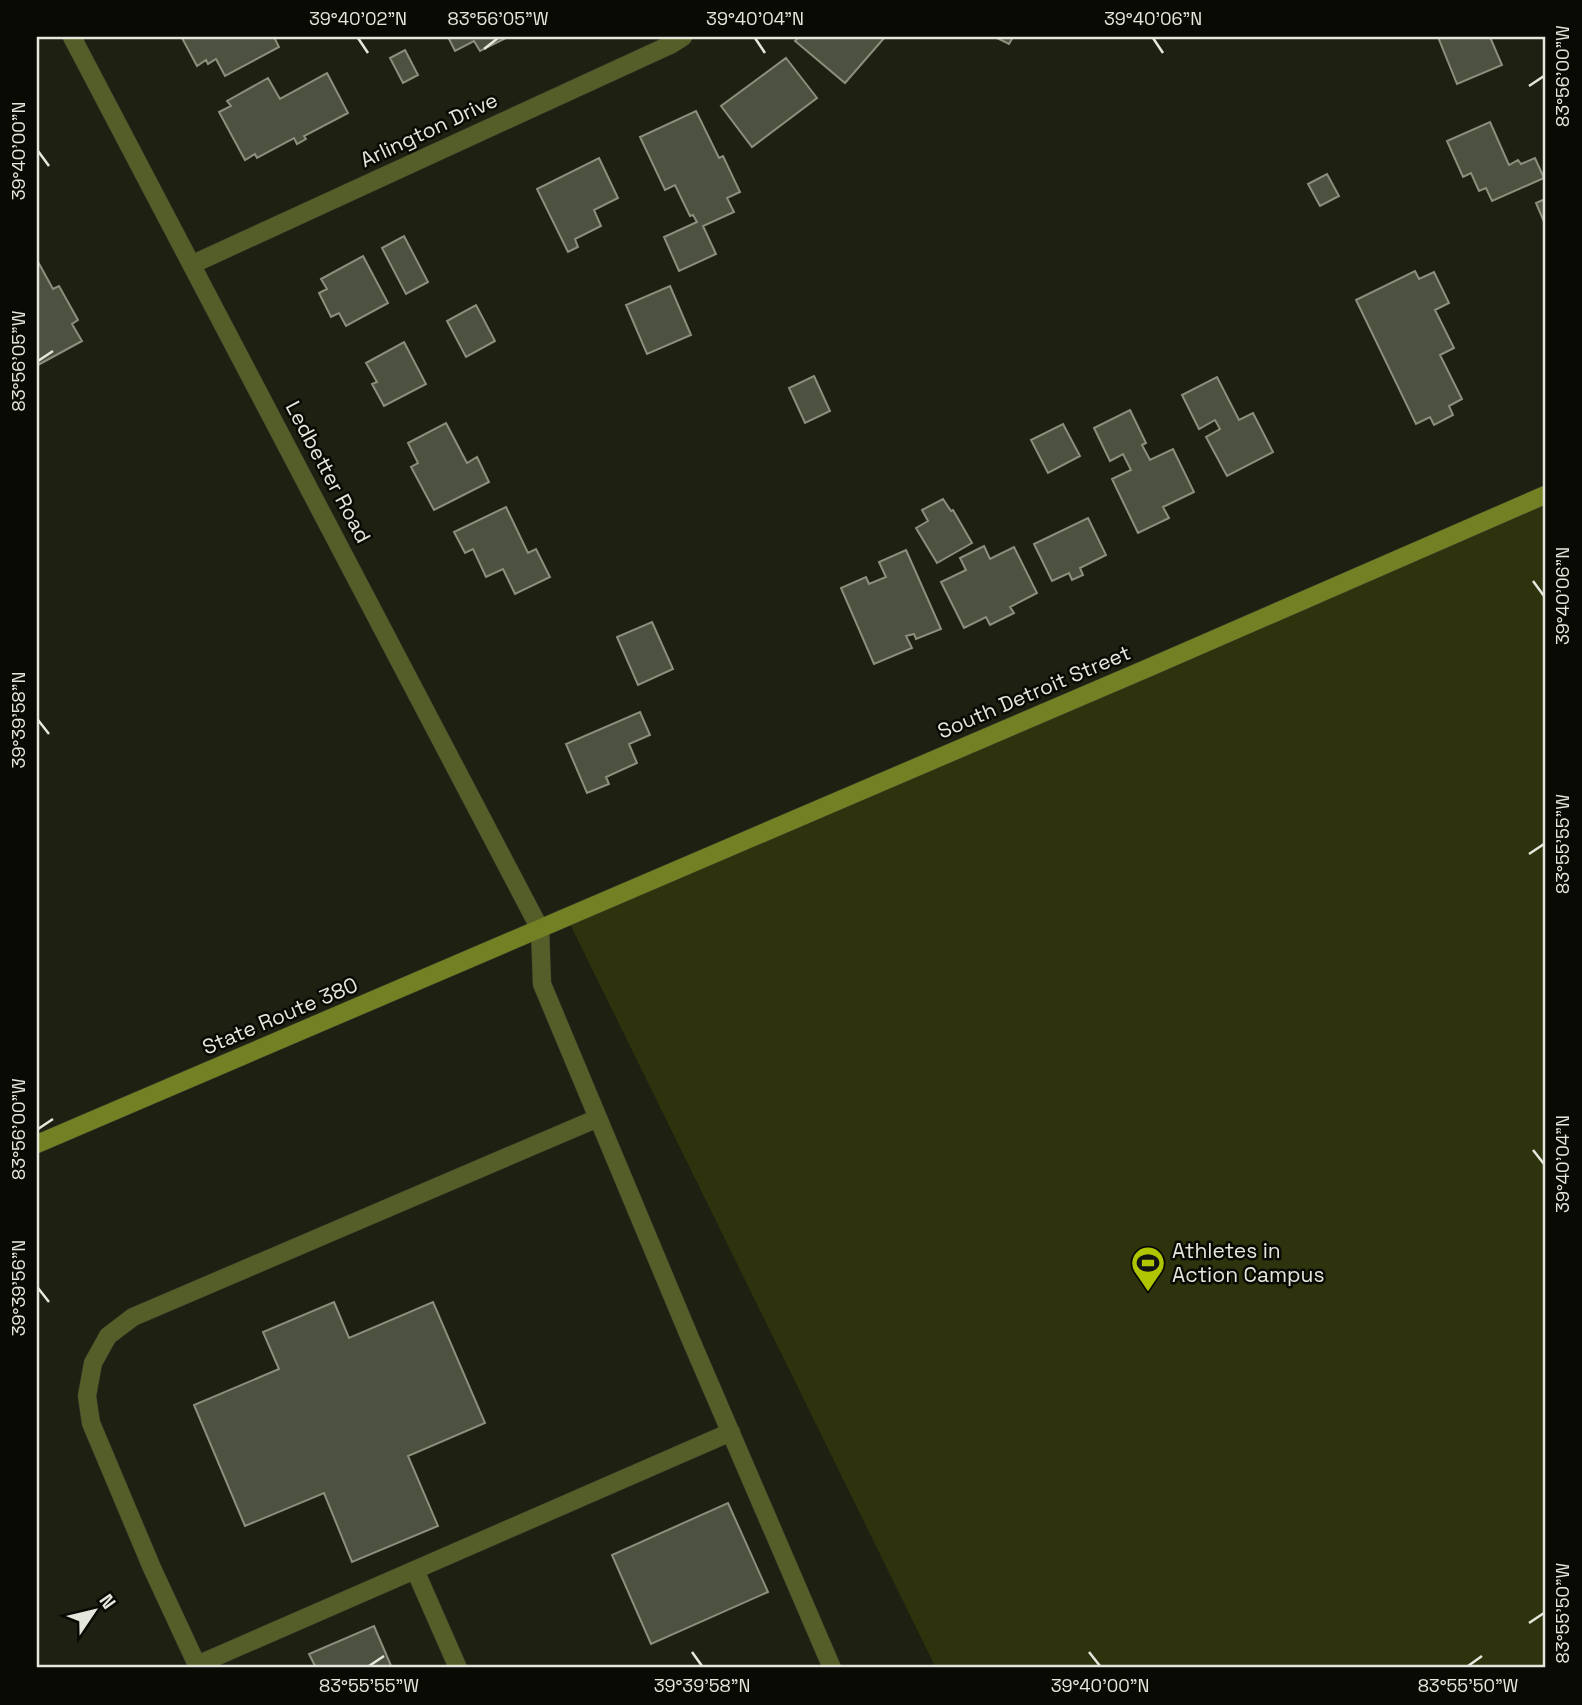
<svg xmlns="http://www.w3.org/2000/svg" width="1582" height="1705" font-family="'Space Grotesk',sans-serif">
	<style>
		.pitch { fill: #2e330d }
		.building { fill: #4d513f; stroke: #8b8f7c; stroke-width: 2 }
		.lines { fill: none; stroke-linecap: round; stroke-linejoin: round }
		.service-casing { stroke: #3a3d2d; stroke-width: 19 }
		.minor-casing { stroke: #3a3d2d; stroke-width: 19 }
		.tertiary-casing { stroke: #3a3d2d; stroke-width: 19 }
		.secondary-casing { stroke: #3a3d2d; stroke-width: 19 }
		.service { stroke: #555d28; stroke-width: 18 }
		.minor { stroke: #555d28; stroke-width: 18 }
		.tertiary { stroke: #555d28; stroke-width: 18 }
		.secondary { stroke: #738024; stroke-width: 18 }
		.ticks { fill: none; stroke: #e4e7dc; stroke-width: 2.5 }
		.labels { text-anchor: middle; stroke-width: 5; stroke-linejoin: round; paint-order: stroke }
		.street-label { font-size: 21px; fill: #e4e7dc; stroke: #090a04 }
		.poi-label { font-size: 21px; fill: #e4e7dc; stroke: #090a04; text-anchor: start }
		.neatline { fill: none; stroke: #e4e7dc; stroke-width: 2.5 }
		.ticks-label { font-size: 18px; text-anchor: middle; fill: #e4e7dc }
	</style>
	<rect width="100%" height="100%" fill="#1e2111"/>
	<path class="pitch" d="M1545 495V1668H936L567 918Z"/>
	<path class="building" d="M184 37H274L279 47 225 76 216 59 208 64 206 60 197 66 182 38Z
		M448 37H505L506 38 480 51 474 41 455 51Z
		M799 37H885L845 83 795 41Z
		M995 37H1013L1009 44Z
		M1438 37H1490L1502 65 1457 84Z
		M405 50 418 75 403 83 390 58Z
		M786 58 817 98 752 147 721 106Z
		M327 73 348 113 304 136 306 139 297 144 294 138 257 158 255 154 245 160 219 112 231 106 227 101 268 78 280 99Z
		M696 111 719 158 723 156 740 192 727 198 734 212 703 226 716 254 679 271 664 237 697 222 693 215 690 216 675 185 665 190 640 137Z
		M1490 122 1509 165 1518 160 1521 164 1535 158 1544 178 1492 201 1486 188 1479 191 1471 173 1463 177 1447 141Z
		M599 158 618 198 594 210 601 226 575 239 578 247 568 252 537 189Z
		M1327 174 1339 196 1320 206 1308 184Z
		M1545 199V224L1536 203Z
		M404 236 428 282 406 294 382 248Z
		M363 256 388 303 346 326 339 313 331 317 319 293 327 289 321 279Z
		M37 260 53 289 59 286 78 320 72 324 82 341 38 365Z
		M1415 271 1419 279 1434 272 1449 303 1435 310 1454 348 1440 355 1462 399 1449 406 1453 415 1434 425 1430 417 1416 424 1356 300Z
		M670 286 691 335 647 354 626 305Z
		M476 305 495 341 466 357 447 321Z
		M404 342 426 384 384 406 372 384 377 382 366 363Z
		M814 376 830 411 805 423 789 388Z
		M1217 377 1239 420 1253 413 1273 452 1227 476 1206 437 1220 429 1215 420 1199 429 1182 395Z
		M1130 410 1146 443 1142 445 1150 460 1173 449 1194 492 1163 507 1169 518 1138 533 1112 479 1131 470 1123 454 1110 461 1094 428Z
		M446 423 467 463 477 457 489 482 434 510 411 467 418 463 408 443Z
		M1063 424 1080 456 1048 473 1031 440Z
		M943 499 951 511 953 510 972 543 937 563 916 528 928 521 922 510Z
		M506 507 528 553 536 549 550 577 515 594 503 569 486 577 473 549 465 553 454 532Z
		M1088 518 1106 555 1080 568 1083 575 1072 580 1069 573 1052 581 1034 544Z
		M984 546 990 559 1014 547 1037 593 1010 607 1014 613 990 625 986 617 964 628 941 582 966 570 960 558Z
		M906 550 941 629 916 639 914 634 906 636 912 648 874 664 841 588 866 577 869 584 886 577 879 562Z
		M652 622 673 669 638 685 617 637Z
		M640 712 650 735 629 744 637 763 606 777 609 784 587 793 566 744Z
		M334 1302 349 1338 433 1302 485 1423 408 1456 438 1526 352 1562 324 1493 245 1526 194 1405 279 1369 263 1332Z
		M728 1503 768 1592 651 1644 612 1555Z
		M374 1626 392 1668H316L309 1654Z"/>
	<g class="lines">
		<g class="service-casing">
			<path id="service" d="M540 929 542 984 690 1338 832 1668
				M598 1118 133 1317 108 1336 93 1363 87 1396 91 1423 152 1568 197 1665 731 1432
				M415 1570 458 1668"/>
		</g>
		<g class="minor-casing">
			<path id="minor" d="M193 264 672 44 683 37"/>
		</g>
		<g class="tertiary-casing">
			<path id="tertiary" d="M72 37 540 929"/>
		</g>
		<g class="secondary-casing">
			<path id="secondary" d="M37 1144 1148 668 1545 495"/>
		</g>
		<use href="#service" class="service"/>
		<use href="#minor" class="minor"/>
		<use href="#tertiary" class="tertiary"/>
		<use href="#secondary" class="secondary"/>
	</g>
	<path class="ticks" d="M358 38 368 53M755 38 765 53M1153 38 1163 53M484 49 498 38M1529 86 1544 76M38 151 49 166M38 361 53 351M1533 581 1544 596M38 720 49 734M1529 854 1544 844M38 1129 53 1119M1533 1150 1544 1164M38 1288 49 1302M1529 1623 1544 1613M692 1652 702 1666M1089 1652 1100 1666M369 1666 384 1656M1468 1666 1482 1656"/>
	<defs>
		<g id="stadium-pin" transform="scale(1.75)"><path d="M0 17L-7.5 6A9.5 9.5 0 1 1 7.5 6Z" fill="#b0c502" stroke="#090a04"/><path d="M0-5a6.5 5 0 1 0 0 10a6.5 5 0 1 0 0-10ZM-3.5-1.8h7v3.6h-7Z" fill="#111"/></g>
	</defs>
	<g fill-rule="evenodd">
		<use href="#stadium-pin" x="1148" y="1263"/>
	</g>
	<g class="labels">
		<g class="street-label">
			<text transform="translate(429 130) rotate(-25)" y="7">Arlington Drive</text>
			<text transform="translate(328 472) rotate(62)" y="7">Ledbetter Road</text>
			<text transform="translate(1034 692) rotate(-23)" y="7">South Detroit Street</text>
			<text transform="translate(280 1016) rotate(-23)" y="7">State Route 380</text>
		</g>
		<g class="poi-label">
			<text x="1172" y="1258">Athletes in<tspan x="1172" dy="24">Action Campus</tspan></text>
		</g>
	</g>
	<rect width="1582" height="1705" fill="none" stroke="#090a04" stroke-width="77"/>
	<g transform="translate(94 1611) rotate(55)" stroke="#090a04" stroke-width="5" paint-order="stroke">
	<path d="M0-5L12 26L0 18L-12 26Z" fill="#e4e7dc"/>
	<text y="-10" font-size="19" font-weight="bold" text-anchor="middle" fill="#e4e7dc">N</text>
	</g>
	<rect x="38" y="38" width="1506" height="1628" class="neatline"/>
	<g class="ticks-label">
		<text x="358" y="25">39°40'02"N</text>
		<text x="498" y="25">83°56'05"W</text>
		<text x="755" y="25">39°40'04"N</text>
		<text x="1153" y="25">39°40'06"N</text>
		<text transform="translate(1563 76) rotate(-90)" y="6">83°56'00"W</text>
		<text transform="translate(19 151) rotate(-90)" y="6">39°40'00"N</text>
		<text transform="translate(19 361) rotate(-90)" y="6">83°56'05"W</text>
		<text transform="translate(1563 596) rotate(-90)" y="6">39°40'06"N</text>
		<text transform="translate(19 720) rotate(-90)" y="6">39°39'58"N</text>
		<text transform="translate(1563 844) rotate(-90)" y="6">83°55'55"W</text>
		<text transform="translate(19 1129) rotate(-90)" y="6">83°56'00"W</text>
		<text transform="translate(1563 1164) rotate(-90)" y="6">39°40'04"N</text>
		<text transform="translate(19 1288) rotate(-90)" y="6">39°39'56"N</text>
		<text transform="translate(1563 1613) rotate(-90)" y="6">83°55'50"W</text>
		<text x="369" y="1692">83°55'55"W</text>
		<text x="702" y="1692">39°39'58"N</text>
		<text x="1100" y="1692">39°40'00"N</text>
		<text x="1468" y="1692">83°55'50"W</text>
	</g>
</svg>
